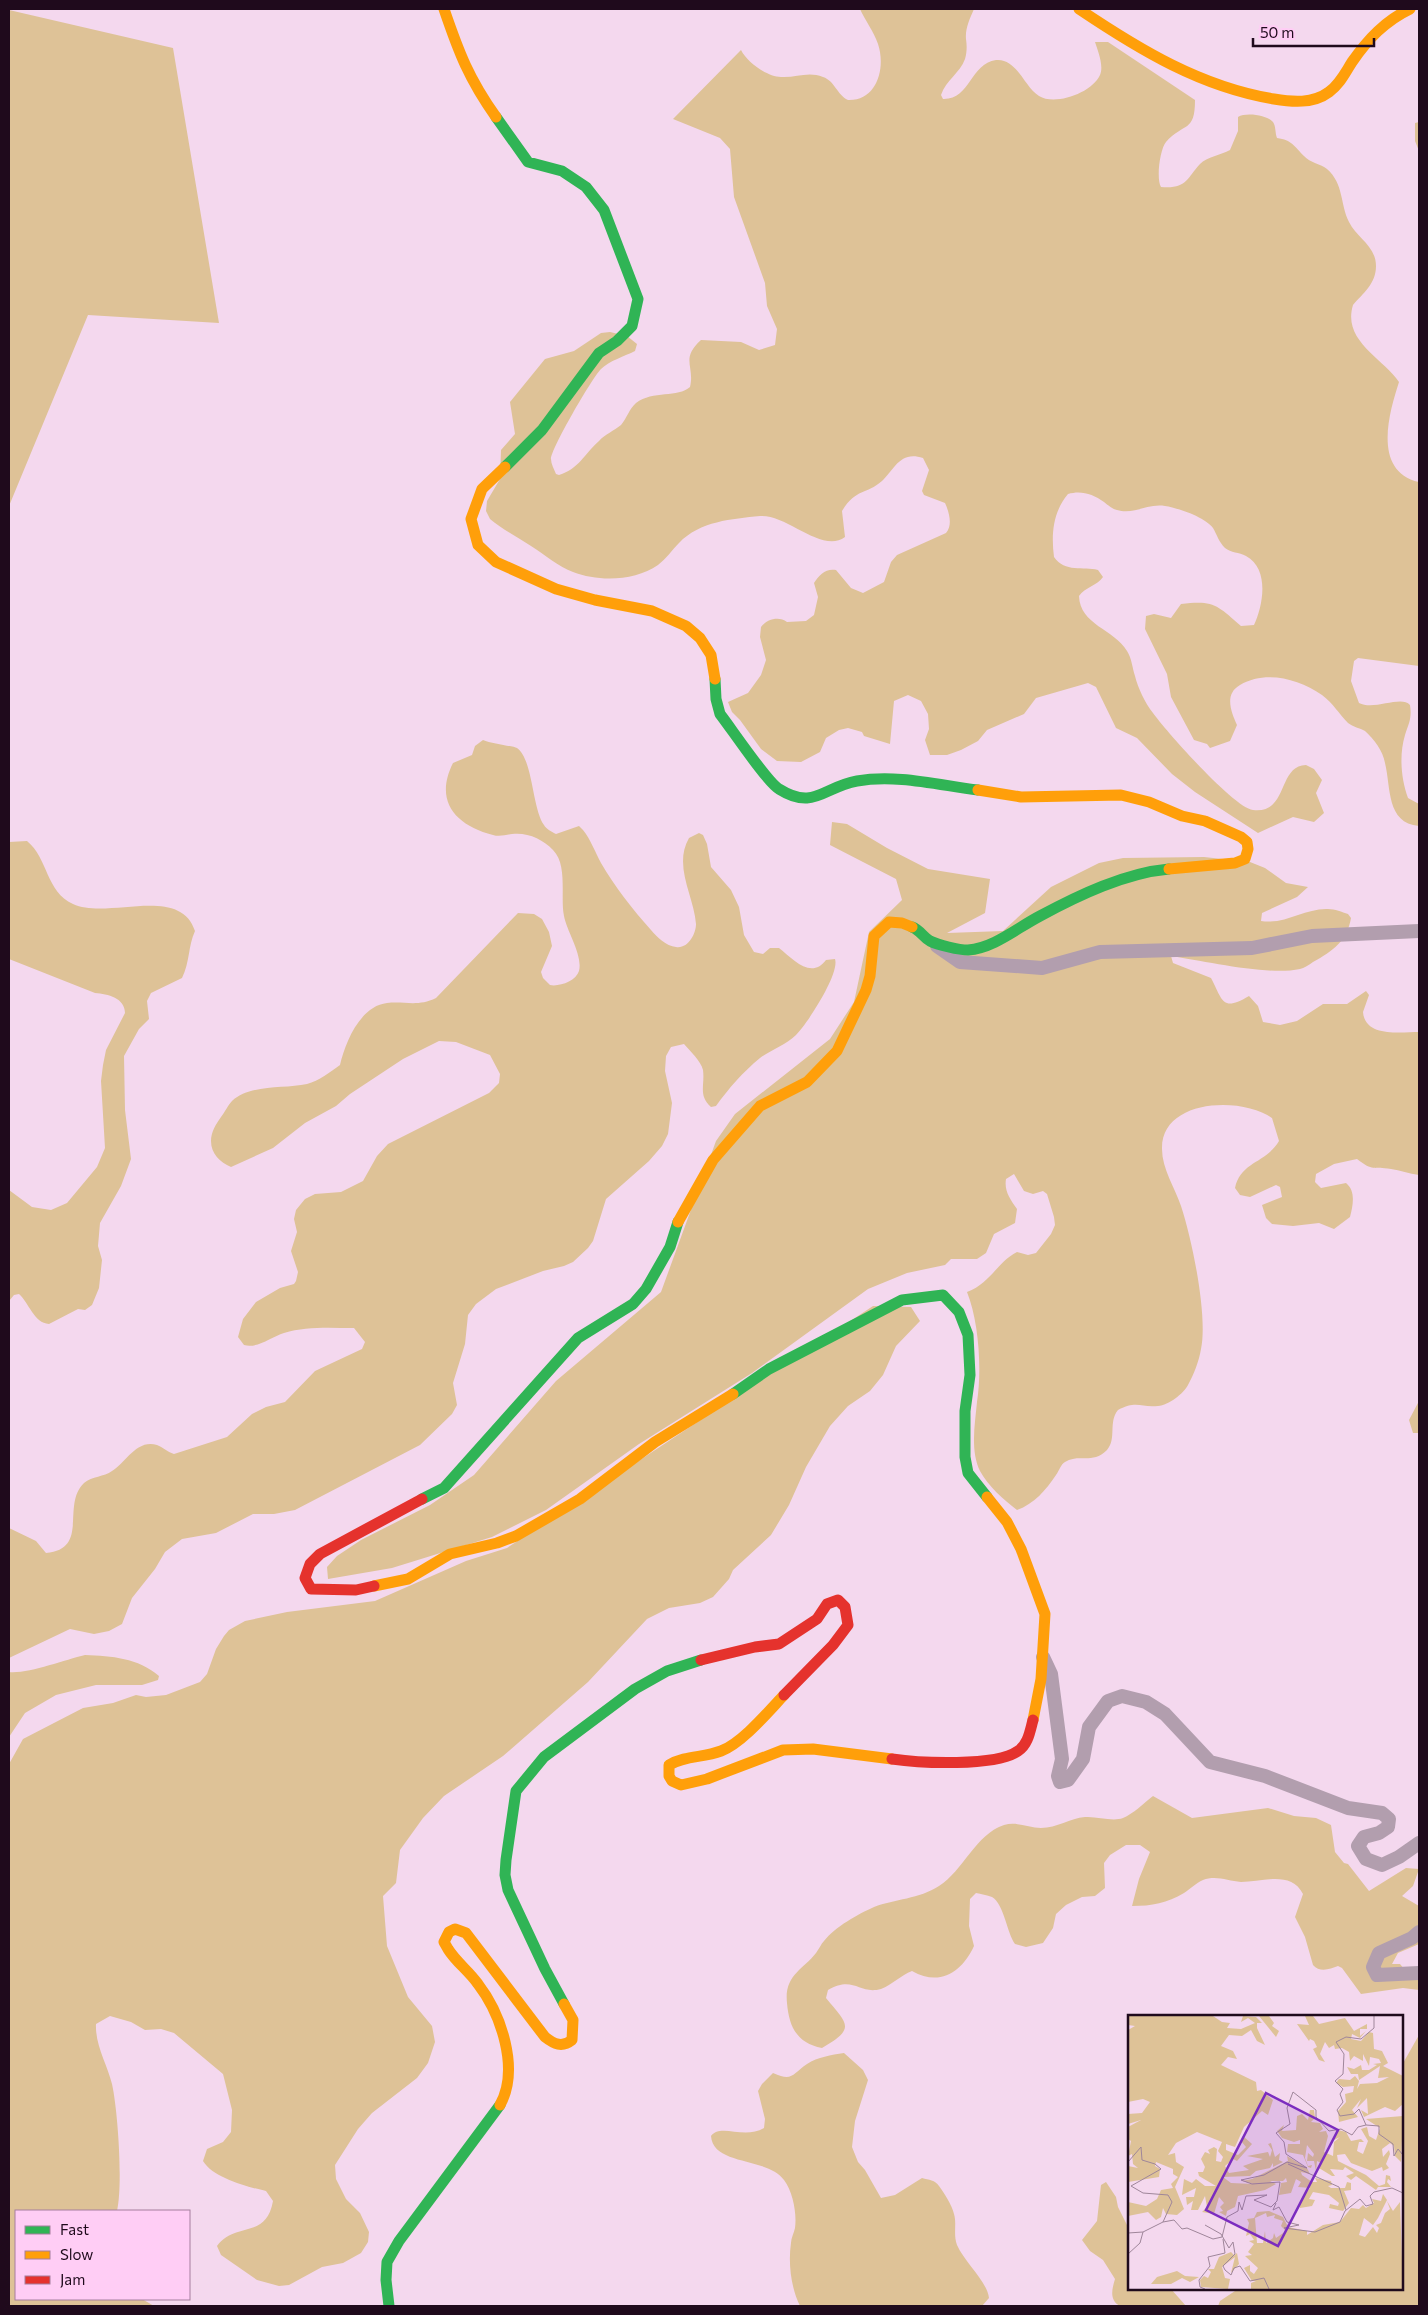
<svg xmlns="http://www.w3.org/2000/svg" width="1428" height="2315" font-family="Commissioner,sans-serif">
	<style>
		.green { fill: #dec297 }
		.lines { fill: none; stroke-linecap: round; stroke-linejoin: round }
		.street { stroke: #b29eae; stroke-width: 14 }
		.fast { stroke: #30b455; stroke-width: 11 }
		.slow { stroke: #ff9f0a; stroke-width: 11 }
		.jam { stroke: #e5322d; stroke-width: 11 }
		.inset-road { fill: none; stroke: #9f869a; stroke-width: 1 }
		.view { fill: #7b2cbf; fill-opacity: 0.15; stroke: #7b2cbf; stroke-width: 2.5 }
		.inset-edge { fill: none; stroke: #1f0a1c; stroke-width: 2.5 }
	</style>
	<rect width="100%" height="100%" fill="#f4d8ee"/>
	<path class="green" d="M860 9H974C970 18 965 29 966 39 967 46 967 52 965 59 960 73 946 80 941 95L943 99C970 100 970 64 996 60 1017 58 1024 87 1039 96 1055 106 1092 93 1100 75 1104 66 1098 51 1095 42H1108L1195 100C1195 133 1184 122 1166 142 1160 149 1156 179 1161 187 1187 189 1186 179 1200 164 1207 157 1221 155 1230 150L1238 131V117C1246 112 1267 115 1273 122 1276 126 1275 133 1277 138 1292 140 1294 146 1304 156 1310 163 1321 164 1327 169 1344 184 1340 204 1349 222 1357 238 1376 246 1376 266 1376 284 1363 293 1353 305 1342 341 1383 358 1399 382 1389 413 1372 471 1419 482V666L1358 658 1354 661 1351 681 1359 703C1374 711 1401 695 1410 705 1412 718 1409 723 1405 735 1399 755 1401 779 1408 798L1419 804V826C1386 823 1391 787 1385 763 1383 751 1374 739 1365 731 1360 728 1353 727 1348 723 1339 714 1333 703 1322 695 1298 679 1266 670 1240 685 1224 694 1231 712 1237 725L1230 741 1210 748 1207 744 1194 740 1171 697 1167 674 1145 629 1146 616 1154 614 1171 618 1181 604C1214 600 1217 605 1241 626L1254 625C1263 606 1270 569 1246 556 1239 552 1231 553 1225 548 1219 542 1217 535 1213 528 1205 517 1178 508 1165 506 1148 503 1134 515 1117 510 1112 509 1108 505 1104 502 1093 494 1081 490 1068 494 1053 512 1051 534 1054 557 1065 573 1083 566 1098 570L1103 577C1097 586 1085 587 1079 596 1080 625 1114 629 1127 651 1132 659 1132 667 1135 676 1138 688 1145 703 1153 713 1166 731 1234 808 1253 810 1289 814 1277 766 1306 765L1314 769 1322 780 1316 793 1324 813 1314 822 1293 817 1258 833 1195 792 1172 774 1137 738 1116 728 1096 687 1088 683 1036 698 1024 714 987 730 978 741 961 750 947 755H930L925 740 929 729 928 714 921 701 908 695 894 701 890 744 864 736 862 732 848 728 839 730 826 738 820 752 801 762 777 761 761 749 740 720 732 712 728 702 748 693 761 675 766 660 760 637 761 627C767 619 779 616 787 622L806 621 814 615 818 597 814 583C819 575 826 568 836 570L851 588 863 593 884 582 891 562 897 555 946 533C953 525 949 512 945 503L924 495 922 491 929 470 923 458C900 450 894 470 882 481 866 495 856 488 842 511L845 537C822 554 787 514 760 516 732 519 700 521 679 543 672 550 666 559 658 565 635 581 599 582 573 572 559 567 544 554 531 546 517 537 502 529 490 519L486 511 487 501 500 479 501 450 515 434 510 402 545 359 574 351 601 333 610 332 627 336 637 344 635 351C625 356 609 361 601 369 592 378 551 449 551 459 551 464 554 469 556 474L559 475C579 469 584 454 599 441 605 434 614 431 621 425 627 418 629 409 636 403 653 390 678 398 690 387 695 366 680 359 701 340L741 342 759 350 775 345 777 329 767 306 765 283 734 197 730 149 720 138 673 119 741 50C747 62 767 77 781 77 796 78 808 71 823 77 835 81 837 95 848 100 877 101 886 68 878 44 874 32 865 20 860 9Z
		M9 10 173 48 219 323 88 315 9 506Z
		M1419 122V151L1415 141V123Z
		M483 740C492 744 513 746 517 748 533 759 532 808 544 825 546 829 552 832 556 834L579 826 583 830C591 840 595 852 601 863 615 887 633 910 651 930 657 937 666 946 676 947 688 949 696 934 696 924 694 896 673 866 689 838L699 833 703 835 707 844 711 867 731 890 739 907 744 935 754 952 763 954 770 948H779C793 959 811 980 826 960L835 959C840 974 807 1024 796 1035 786 1045 771 1050 760 1058 743 1072 729 1088 716 1106L711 1107C698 1095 705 1086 703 1070 701 1061 690 1051 684 1044L671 1047 666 1056 665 1071 672 1103 668 1134 662 1146 649 1161 606 1199 593 1241 588 1248 573 1262 564 1266 543 1271 496 1289 476 1304 468 1315 465 1344 453 1383 457 1405 452 1414 420 1445 295 1510 274 1514H253L216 1533 182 1539 165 1552 155 1569 132 1598 122 1624 109 1631 94 1634 70 1629 9 1658V1528L36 1541 46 1553C90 1549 61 1505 84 1483 92 1476 104 1477 112 1471 126 1463 136 1439 157 1445 163 1447 167 1452 174 1454L227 1437 252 1414 266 1407 285 1402 315 1371 362 1349 365 1342 354 1328C331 1328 306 1326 284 1333 271 1337 257 1349 244 1345L238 1337 243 1319 256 1302 280 1288 294 1284 296 1281 298 1272 291 1251 297 1232 294 1219 296 1210 305 1199 315 1194 341 1192 363 1181 377 1156 388 1144 489 1093 499 1083 500 1074 490 1055 456 1042 439 1041 403 1059 350 1094 336 1106 305 1123 273 1148 231 1167C220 1162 211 1154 211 1141 211 1132 216 1124 221 1117 225 1112 228 1105 232 1101 250 1084 284 1089 307 1084 319 1081 330 1072 340 1065 345 1043 360 1006 387 1003 405 1001 418 1007 436 998L518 913 534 914 542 919 549 932 552 946 541 972 543 978 550 985C559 987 576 981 579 971 583 955 567 932 564 916 560 897 568 865 553 850 543 839 527 832 512 834 506 835 499 837 493 835 455 825 434 801 453 763L472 755 475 746Z
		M832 822 847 824 887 848 928 869 990 879 985 913 947 933 1003 931 1051 887 1099 863 1123 858 1204 857 1250 862 1265 868 1286 883 1308 887 1297 897 1262 913 1261 921C1285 925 1305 908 1328 909 1335 909 1342 912 1348 914L1351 918C1347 941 1333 951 1313 962 1309 965 1304 968 1300 969 1268 976 1205 961 1171 956L1173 963 1211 978C1223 1001 1222 1012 1249 996L1258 1006 1263 1022 1280 1025 1297 1021 1323 1004H1347L1366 991 1369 995 1363 1012C1365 1038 1402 1032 1419 1032V1175C1409 1174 1400 1170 1391 1169 1372 1166 1374 1172 1357 1159L1334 1164 1316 1174 1315 1182 1321 1188 1346 1183C1356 1191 1353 1205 1350 1217L1334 1229 1319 1223 1293 1226 1272 1224 1266 1218 1262 1205 1282 1197 1280 1187 1276 1185 1250 1197 1240 1195 1235 1188C1241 1161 1265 1164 1279 1141L1272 1118C1241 1096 1161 1099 1162 1149 1162 1169 1175 1188 1181 1206 1192 1239 1208 1316 1201 1349 1199 1361 1194 1374 1188 1385 1183 1394 1169 1405 1158 1406 1141 1408 1137 1400 1118 1410 1108 1422 1117 1439 1107 1450 1092 1465 1079 1453 1065 1462 1061 1464 1059 1471 1056 1475 1046 1490 1034 1504 1017 1510 1004 1500 988 1486 980 1471 970 1450 975 1424 977 1402 982 1370 979 1322 967 1292 991 1283 997 1262 1017 1252L1028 1255 1036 1253 1051 1234 1055 1225 1054 1217 1047 1194 1043 1191 1033 1194 1024 1191 1014 1174 1006 1179C1004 1191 1010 1199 1017 1209L1015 1223 994 1234 986 1253 977 1259H951L945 1265 907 1273 868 1289 752 1373 639 1444 546 1510 492 1537 392 1568 328 1579 327 1567 337 1556 361 1540 430 1505 474 1475 556 1381 661 1292 716 1141 735 1114 830 1039 854 1002 869 932 902 900 896 879 830 845Z
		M27 841C48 858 46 892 73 904 108 920 180 884 195 931 188 946 190 962 182 978L151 993 147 1001 149 1019 139 1029 124 1056 125 1110 131 1159 121 1186 100 1223 98 1246 102 1260 99 1288 92 1305 85 1310 78 1309 49 1324C34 1323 29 1303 19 1294L14 1295 9 1301V1190L32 1207 51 1210 67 1203 97 1167 105 1148 101 1081 103 1065 106 1050 125 1013C125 998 108 994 95 993L9 959V842Z
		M873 1306 911 1307 920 1321 896 1346 883 1375 870 1391 848 1406 830 1426 806 1467 789 1505 771 1535 733 1570 729 1579 713 1597 700 1603 669 1608 647 1619 588 1682 503 1756 444 1796 423 1818 400 1850 396 1883 383 1896 387 1946 408 1997 432 2026 435 2042 428 2063 417 2078 372 2113 358 2129 335 2165 336 2179 346 2199 360 2213 369 2232 368 2242 361 2253 343 2263 322 2267 289 2285 279 2286 257 2280 221 2255 217 2246C236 2221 266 2240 273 2201L266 2191C248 2187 213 2178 203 2161L207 2149 223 2142 231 2132 232 2110 223 2074 174 2033 161 2029 145 2030 131 2022 110 2016 96 2024C95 2045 107 2064 112 2084 118 2111 123 2185 117 2211H16V2299H142L154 2306H9V1764L23 1739 83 1708 113 1703 136 1695 146 1697 166 1695 200 1682 207 1674 216 1649 224 1636 229 1630 245 1621 287 1612 375 1601 466 1561 507 1548Z
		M1419 1401V1433H1413L1409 1420Z
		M85 1655C112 1656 138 1658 159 1676L158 1680 142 1685H96L56 1695 25 1713 9 1737V1672C28 1674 64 1660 85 1655Z
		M1153 1796 1192 1818 1268 1808 1294 1816 1316 1818 1331 1825 1335 1852 1344 1863 1348 1864 1369 1891 1406 1868 1419 1869 1413 1886 1402 1896 1419 1906V1944L1398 1953 1392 1964H1400L1405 1970 1419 1967V1990L1403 1988 1361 1994 1342 1968 1338 1966C1330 1969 1320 1973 1313 1965L1305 1937 1295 1917 1303 1894C1291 1870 1262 1882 1241 1882 1228 1881 1216 1875 1203 1880 1196 1883 1190 1889 1184 1893 1167 1903 1152 1906 1132 1906L1139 1879 1150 1852 1140 1845H1126L1110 1855 1104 1863 1105 1888 1095 1896 1082 1897 1066 1905 1056 1914 1053 1928 1043 1943 1026 1947 1015 1944C1007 1933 1004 1904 992 1897 987 1895 981 1894 976 1893L970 1899 969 1926 974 1946C962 1972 940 1987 912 1971 901 1975 892 1985 881 1989 859 1995 854 1975 828 1990L826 1998C848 2025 856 2028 822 2048 797 2043 789 2027 787 2003 784 1975 803 1970 816 1953 819 1949 821 1944 824 1941 835 1927 858 1914 874 1907 895 1899 919 1899 939 1886 963 1871 976 1834 1004 1825 1017 1821 1029 1828 1041 1828 1057 1828 1070 1818 1085 1817 1097 1816 1112 1822 1123 1818 1133 1814 1144 1803 1153 1796Z
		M1419 2035V2306H1218L1220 2301 1238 2289H1402V2065Z
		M844 2053 863 2070 868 2080 855 2121 852 2147 858 2162 865 2170 881 2198 895 2195 922 2178C929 2180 935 2180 939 2186 944 2193 952 2205 954 2214 957 2224 953 2234 957 2245 965 2263 987 2281 989 2298L982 2306H800C791 2288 788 2263 791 2243 791 2238 794 2233 795 2228 797 2214 793 2192 784 2180 768 2157 713 2166 711 2136 721 2123 744 2140 764 2128L765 2119 758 2091 762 2084 773 2073C793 2082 792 2074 807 2064 818 2057 831 2055 844 2053Z
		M1106 2182 1116 2197 1118 2207 1129 2229V2289H1171L1186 2306H1120C1109 2300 1112 2289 1115 2279L1103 2260 1090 2251 1082 2240 1097 2221 1101 2185Z"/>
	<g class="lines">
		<path class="street" d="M937 946 960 962 1042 968 1100 952 1252 948 1312 936 1419 931
			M1043 1657 1051 1674 1062 1759 1058 1776 1060 1782 1068 1780 1083 1759 1089 1727 1108 1701 1122 1696 1146 1702 1165 1714 1210 1762 1265 1776 1348 1808 1382 1813 1389 1819 1388 1827 1379 1833 1364 1837 1358 1846 1366 1859 1382 1865 1399 1857 1419 1843
			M1419 1932 1412 1938 1379 1953 1373 1967 1377 1975 1419 1973"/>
		<path class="fast" d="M496 117 528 162 562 171 586 187 604 210 638 299 632 326 617 341 599 353 542 430 505 467
			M715 679 716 699 720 714C731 728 767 782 779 789 814 811 823 787 857 781 896 774 938 785 978 790
			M912 927C920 930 923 937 930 941 938 945 959 950 968 950 994 948 1017 928 1040 916 1079 895 1125 873 1169 869
			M733 1394 769 1369 902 1300 943 1295 959 1312 968 1335 970 1375 965 1411V1457L968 1473 987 1497
			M422 1499 444 1488 578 1338 633 1304 646 1289 670 1247 678 1222
			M564 2004 545 1969 508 1890 505 1875 506 1860 516 1791 544 1757 635 1689 667 1671 701 1660
			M389 2306 386 2280 387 2262 399 2241 500 2105"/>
		<path class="slow" d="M444 9C459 53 469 79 496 117
			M1079 9C1140 50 1201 87 1274 99 1292 102 1313 104 1329 92 1340 84 1345 73 1352 62 1368 39 1385 21 1410 9
			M505 467 482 489 471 519 478 545 496 562 556 589 595 600 652 611 686 626 700 638 711 655 715 679
			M978 790 1021 797 1121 795 1149 802 1182 816 1205 821 1241 837 1247 842 1248 849 1245 859 1235 863 1169 869
			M678 1222 713 1160 760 1106 807 1082 837 1051 866 990 870 976 874 936 889 922 902 923 912 927
			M987 1497 1007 1522 1021 1549 1045 1614 1041 1679 1033 1720
			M374 1586 408 1579 450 1554 497 1543 516 1536 580 1499 655 1442 733 1394
			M784 1695C768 1712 742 1743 721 1751 703 1758 686 1755 669 1765V1776L672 1781 681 1785 707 1779 783 1750 813 1749 892 1759
			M500 2105C520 2069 501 2014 478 1984 469 1971 456 1962 448 1949L444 1942 449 1932 455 1929 466 1933 545 2037C554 2044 562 2048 572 2040L573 2020 564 2004"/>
		<path class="jam" d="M374 1586 356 1590 311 1589 305 1578 310 1564 320 1554 422 1499
			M701 1660 755 1647 779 1644 817 1619 827 1604 838 1600 845 1607 848 1625 833 1645 784 1695
			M892 1759C919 1763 996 1767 1018 1751 1028 1745 1030 1731 1033 1720"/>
	</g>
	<g transform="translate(1128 2015)">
		<rect width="275" height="275" fill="#f4d8ee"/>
		<path d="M0 1H85L94 7 102 8 99 13 113 14 127 8 120 3 113 7 115 1 128 2 134 8H129V13L137 30 129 26 123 15 114 21 101 20 93 31 105 36 109 44 100 42 93 50 128 67 129 76 133 75 145 85 140 100 134 96 116 112 107 132 98 129V135L110 140 118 132 113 126 115 121 124 129 109 146 105 144 97 151 101 158 121 155 115 151 135 144 119 141 140 137 142 142 144 135 140 129 143 128 147 142 152 138 151 145 155 147 145 152V148L142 153 128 156 122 161 95 162 103 168 125 169 114 166 124 164 160 146 159 141 179 153 182 159 173 157 174 160 184 167H189L187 163 203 166 204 170 200 171 203 173H217L219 167 223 168V175L216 176 221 188 215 196 201 193 202 189 210 191 211 188 201 180 185 177 181 184 187 185 184 191 172 193V186L182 173 170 172 173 167 168 164 163 178 151 180 153 168 159 167 158 163 155 166H142L148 169 137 175 110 181 107 192 99 196 98 201 91 197 95 196 92 192 96 188 91 182 86 199 74 197 79 192 77 181 70 195H63L65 186 59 190 58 182H66L68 173 54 180 56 164 64 168 68 164 77 171H88L71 161 70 157H75L77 152 73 144 77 137 82 139 80 135 86 132 89 134 88 146 93 147 95 142 90 136 94 127 69 117 48 128 40 140 47 138 48 147 56 152 47 172 56 194 49 200 38 199 35 193 33 202 28 205 20 197 0 201V187L18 191 29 184 33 175 45 173 43 169 50 162 45 159V154L28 147 27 151 32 154 31 162 0 167V151L10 153 5 149 4 139 0 141 3 126 0 124V112L13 105 0 109V99L14 98 22 87 15 84 0 87V15L7 11 0 10ZM131 1H141L146 8 144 11 151 16 148 22ZM177 1H185L191 9 217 3 226 16 239 9V14H232V21L238 16 232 23 224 19 223 24 233 26 241 17 245 18 246 34 254 36 260 48 255 51 275 61V89L267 96 257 92 236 102 233 95 240 99 239 83 229 93 233 84 224 95 230 102 211 107 210 96 218 87 217 79 225 77 226 71 215 72 208 68 211 64 222 65 227 61 231 66 229 74 232 69 249 68 261 62 250 63 252 51 231 65 230 59H223L219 52 226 54 233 50 234 55H241L249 50 245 49 253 48 251 44 242 42 241 51 235 39V46L226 41 222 46 221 37 214 33 207 34 206 30 201 33 197 27 192 39 197 47 191 45 185 34 189 32 186 26 182 24 181 26 169 9 181 10ZM182 95H186L187 103 183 107 192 108 195 114 191 117 198 116 200 121 196 137 205 141 206 127 212 122 206 125 210 115 218 117 223 126 233 124 236 127H231L229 136 235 139 240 126 233 114 239 112 241 121 248 125 252 113 238 104 275 101 273 147 267 141 266 131 262 128 254 134 255 142 261 135 262 139 258 149 261 153 255 156 254 152 244 156 223 148 217 139 209 140 210 146 238 160 251 171 257 169 258 160 262 161 263 166 260 164 259 167 263 172H250L248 175 228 161 223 165 218 161 226 158 217 152 215 155 202 154 207 161H204L191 153 193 148 189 146 188 156 186 146H179L180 138 185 142 186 139 179 130 177 143 180 151 184 150 183 153 180 152 175 140 159 137 160 129H172V125L166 127 154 123 149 116 156 110 154 116 168 115 169 101 174 99 180 105ZM255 179 259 185 250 203 245 210 236 203 231 220 237 222 245 212 249 218 251 213 248 210 253 208 257 198 262 194 259 186 265 196 272 187 275 274H123V268L128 266H124L116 253 122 250V256L126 259 130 253 117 241 124 240 120 237 126 229 121 226 126 225 122 219 118 221 121 208 119 204 126 203 129 197 141 196 155 202 160 212 179 216V220L195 210 212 207 223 193 231 194 235 190 238 193 246 188 244 184 253 186ZM138 198 139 202 147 200 146 203 155 206 153 211 158 216 148 223 146 218 145 223 138 228 137 216 135 228H129L127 203ZM103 237 106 240 102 244 109 238 111 249 103 258 107 242 94 252 97 263 102 264 100 274 73 272 72 265 76 261 80 263 83 257 80 254H86L91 242ZM49 256 57 261 71 262 62 267 54 263 43 269H23L29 262Z" fill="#dec297" fill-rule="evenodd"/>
		<path class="inset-road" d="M238 110 251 111V119L265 129 266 141 270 134 275 140M0 147 13 132 14 145 27 149 33 154 3 171 15 178 40 180 44 187 35 207 46 205 54 214 59 213 85 224 94 222 99 202 110 196 111 187 114 195 118 181 139 180 126 185 143 192 149 186 152 167 124 169 113 165 136 160 159 147 179 153 158 139 156 127 148 118 162 109 159 93 165 77 188 95V102L201 116 213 114 224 120 230 112 238 110 231 94 226 99 212 101 209 95 215 87 212 79 215 74 207 66 215 59 216 39 208 27 218 22 233 24 246 13V1M160 149 211 172 218 195M148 188 145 195 151 192 159 207 171 210 156 213 187 217 212 207 217 196 232 184 238 191 245 189 242 181 246 177 264 173 275 178M77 210 93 219 101 233 105 227 107 239 95 251 97 255 103 260 106 253 112 251 122 266 136 263 141 274M0 218 15 217M0 239 12 228 15 217 35 207M77 274 72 272 71 265 82 251 80 242 97 238 95 224"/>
		<path class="view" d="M138 78 210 115 150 231 78 195Z"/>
		<rect width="275" height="275" class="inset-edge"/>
	</g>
	<rect width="1428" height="2315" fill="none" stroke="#1f0a1c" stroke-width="20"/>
	<rect x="15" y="2210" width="175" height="90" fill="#ffcdf5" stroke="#a57f9e"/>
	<rect x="25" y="2226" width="25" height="8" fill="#30b455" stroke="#a57f9e"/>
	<text x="60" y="2235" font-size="15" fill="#1f0a1c">Fast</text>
	<rect x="25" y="2251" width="25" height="8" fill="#ff9f0a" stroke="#a57f9e"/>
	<text x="60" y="2260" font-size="15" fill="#1f0a1c">Slow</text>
	<rect x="25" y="2276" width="25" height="8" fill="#e5322d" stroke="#a57f9e"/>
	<text x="60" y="2285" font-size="15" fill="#1f0a1c">Jam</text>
	<path d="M1253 38v8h121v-8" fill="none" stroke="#1f0a1c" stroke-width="2.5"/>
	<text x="1260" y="38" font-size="15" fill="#1f0a1c" stroke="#ffcdf5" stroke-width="4" paint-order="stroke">50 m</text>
</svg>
